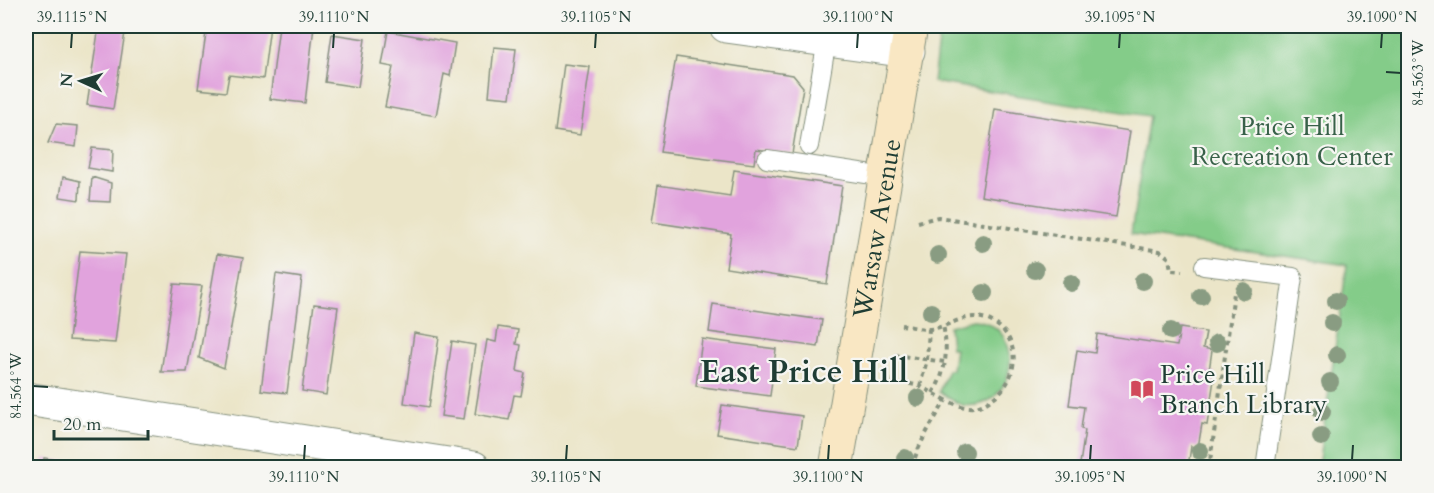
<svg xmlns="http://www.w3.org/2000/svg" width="1434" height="493" font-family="Cardo,serif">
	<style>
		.green { fill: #84cc89; stroke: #52845e; stroke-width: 1.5 }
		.building { fill: #e1a3dd }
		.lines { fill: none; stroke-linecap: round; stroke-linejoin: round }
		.lane-casing { stroke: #85917e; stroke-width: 20 }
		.street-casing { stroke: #85917e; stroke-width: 35 }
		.secondary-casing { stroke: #85917e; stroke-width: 35 }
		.path { stroke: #85917e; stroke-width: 4; stroke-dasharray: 4.5 4.5; stroke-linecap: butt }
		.lane { stroke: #fff; stroke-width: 18 }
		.street { stroke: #fff; stroke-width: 33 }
		.secondary { stroke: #f9e7c3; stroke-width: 33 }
		.tree { fill: #899c82 }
		.ticks { fill: none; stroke: #1f3d34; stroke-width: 2 }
		.labels { text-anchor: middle; stroke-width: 4.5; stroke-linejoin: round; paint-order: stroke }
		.park-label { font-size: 26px; fill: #386149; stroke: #f6f6f2 }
		.street-label { font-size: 26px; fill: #1f3d34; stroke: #f6f6f2 }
		.poi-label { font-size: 26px; fill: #1f3d34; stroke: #f6f6f2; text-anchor: start }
		.district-label { font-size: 32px; font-weight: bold; fill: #1f3d34; stroke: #f6f6f2 }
		.neatline { fill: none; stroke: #1f3d34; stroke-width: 2 }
		.ticks-label { font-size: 15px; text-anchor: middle; fill: #1f3d34 }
	</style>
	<rect width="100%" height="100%" fill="#f6f6f2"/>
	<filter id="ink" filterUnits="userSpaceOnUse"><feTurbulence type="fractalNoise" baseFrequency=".0167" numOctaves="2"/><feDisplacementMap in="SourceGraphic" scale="12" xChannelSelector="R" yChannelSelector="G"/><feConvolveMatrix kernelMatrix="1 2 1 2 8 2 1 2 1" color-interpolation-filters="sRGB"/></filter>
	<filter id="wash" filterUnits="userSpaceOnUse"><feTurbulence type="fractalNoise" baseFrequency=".008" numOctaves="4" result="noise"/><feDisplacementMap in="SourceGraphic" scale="24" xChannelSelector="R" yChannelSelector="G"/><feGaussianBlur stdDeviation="1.35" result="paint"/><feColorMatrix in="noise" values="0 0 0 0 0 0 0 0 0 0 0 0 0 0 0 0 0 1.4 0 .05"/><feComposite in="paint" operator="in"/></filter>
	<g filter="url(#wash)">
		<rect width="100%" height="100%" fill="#ebe5c8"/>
		<path class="green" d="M940 26H1408V467H1318L1347 265 1131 234 1149 116 933 82Z
			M973 320C1030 324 1017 413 963 405 955 403 946 396 939 392L948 370H952L955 348H951L949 326Z"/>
		<g id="blocks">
			<path class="building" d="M99 26H126L113 109 87 105Z
				M207 26H270L263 79 229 75 226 92 198 89Z
				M279 26H314L305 103 270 99Z
				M388 31 455 43 450 76 444 74 436 116 385 107 393 67 382 65Z
				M332 34 365 39 358 87 325 82Z
				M494 47 516 49 510 98 489 96Z
				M676 57 793 75 803 87 792 154 756 149 754 164 660 152Z
				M564 64 590 67 580 135 555 131Z
				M995 109 1130 131 1116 217 981 196Z
				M56 124 78 126 76 147 48 143Z
				M92 148 113 150 112 172 88 168Z
				M734 170 842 186 827 284 726 268 731 234 652 222 658 185 730 196Z
				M63 177 80 181 79 200 60 197Z
				M92 177 111 183 110 202 90 201Z
				M80 251 126 254 115 343 69 340Z
				M217 254 243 258 224 368 199 358Z
				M276 274 302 278 287 393 261 390Z
				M174 284 202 286 187 372H161Z
				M314 304 338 307 326 395 302 391Z
				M713 304 822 320 818 347 709 332Z
				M498 327 518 330 516 344 521 345 517 371 525 373 521 396 514 395 509 420 475 414 487 340 496 342Z
				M1180 328 1206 332 1203 348 1212 350 1209 371 1215 373 1207 425 1202 424 1198 448 1191 446 1188 468H1104L1080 464 1085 430 1081 429 1084 407 1069 405 1077 350 1095 353 1097 334 1177 346Z
				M414 333 439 337 429 407 404 403Z
				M702 339 776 349 770 396 696 386Z
				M452 341 475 345 464 419 441 416Z
				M722 405 802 416 798 446 717 434Z
				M44 458 76 463 75 468H42Z"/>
		</g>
	</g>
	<g filter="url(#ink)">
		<use href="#blocks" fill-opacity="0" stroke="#85917e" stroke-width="1.5"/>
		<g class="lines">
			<g class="lane-casing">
				<path id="lane" d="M809 146 827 40
					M767 159 886 177
					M1204 266 1293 277 1265 468"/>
			</g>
			<g class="street-casing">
				<path id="street" d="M726 26 908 51
					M26 399 474 468"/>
			</g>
			<g class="secondary-casing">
				<g id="secondary">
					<path id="s1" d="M836 468 911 26"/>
				</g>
			</g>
			<path class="path" d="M918 222 938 217 1160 251 1169 258 1171 270 1182 271
				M901 325C909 326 919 329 928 329 946 329 963 313 982 318 1020 328 1024 376 993 398 986 404 978 408 968 407 960 407 953 403 946 400 933 422 918 443 912 468
				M895 355 945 362
				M892 380 920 386 946 400
				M920 386 927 360 929 329
				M933 393C947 371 948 350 943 325
				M1209 468 1234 293"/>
			<use href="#lane" class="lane"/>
			<use href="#street" class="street"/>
			<use href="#secondary" class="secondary"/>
		</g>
		<g class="tree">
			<circle cx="983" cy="243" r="9"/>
			<circle cx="938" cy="255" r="9"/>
			<circle cx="1035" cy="270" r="9"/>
			<circle cx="1143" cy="281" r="9"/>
			<circle cx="1071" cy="283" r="9"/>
			<circle cx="1244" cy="291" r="9"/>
			<circle cx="984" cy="293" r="9"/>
			<circle cx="1201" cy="296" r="9"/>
			<circle cx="1336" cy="301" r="9"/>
			<circle cx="931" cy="312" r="9"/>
			<circle cx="1332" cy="323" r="9"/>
			<circle cx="1171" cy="331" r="9"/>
			<circle cx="1217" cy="343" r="9"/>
			<circle cx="1337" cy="355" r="9"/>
			<circle cx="1330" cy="382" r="9"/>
			<circle cx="918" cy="398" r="9"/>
			<circle cx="1322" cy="412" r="9"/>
			<circle cx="1321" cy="437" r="9"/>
			<circle cx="1200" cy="451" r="9"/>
			<circle cx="965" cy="452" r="9"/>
			<circle cx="905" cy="458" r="9"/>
		</g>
	</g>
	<path class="ticks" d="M71 48 72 33M333 48 334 33M595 48 596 33M857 48 858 33M1119 48 1120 33M1381 48 1382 33M1386 72 1401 73M33 386 48 387M304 460 305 445M566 460 567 445M828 460 829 445M1090 460 1091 445M1352 460 1353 445"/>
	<defs>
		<g id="library-bare" transform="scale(1.8)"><path d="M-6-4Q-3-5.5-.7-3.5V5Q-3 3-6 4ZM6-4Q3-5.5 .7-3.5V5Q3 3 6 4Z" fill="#d1495b" stroke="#f6f6f2" stroke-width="2.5" paint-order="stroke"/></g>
	</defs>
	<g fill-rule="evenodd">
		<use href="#library-bare" x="1142" y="389"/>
	</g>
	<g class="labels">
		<g class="park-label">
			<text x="1292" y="135">Price Hill<tspan x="1292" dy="30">Recreation Center</tspan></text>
		</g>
		<g class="street-label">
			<text dy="9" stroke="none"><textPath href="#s1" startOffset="243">Warsaw Avenue</textPath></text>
		</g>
		<g class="poi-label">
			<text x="1160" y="383">Price Hill<tspan x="1160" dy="30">Branch Library</tspan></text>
		</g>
		<g class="district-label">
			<text x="804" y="382">East Price Hill</text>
		</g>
	</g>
	<rect width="1434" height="493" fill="none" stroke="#f6f6f2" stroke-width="66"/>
	<g transform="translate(81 81) rotate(274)" stroke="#f6f6f2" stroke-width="4.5" paint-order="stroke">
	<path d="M0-4.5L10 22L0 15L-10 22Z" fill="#1f3d34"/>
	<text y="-9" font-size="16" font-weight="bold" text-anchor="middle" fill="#1f3d34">N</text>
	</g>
	<path d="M54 430v9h94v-9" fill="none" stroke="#1f3d34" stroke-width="3"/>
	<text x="63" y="430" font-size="18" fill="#1f3d34" stroke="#f6f6f2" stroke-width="4.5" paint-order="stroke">20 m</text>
	<rect x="33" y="33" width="1368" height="427" class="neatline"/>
	<g class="ticks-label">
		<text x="72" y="22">39.1115°N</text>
		<text x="334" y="22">39.1110°N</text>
		<text x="596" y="22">39.1105°N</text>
		<text x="858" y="22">39.1100°N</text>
		<text x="1120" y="22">39.1095°N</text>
		<text x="1382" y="22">39.1090°N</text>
		<text transform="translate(1418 73) rotate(-90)" y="5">84.563°W</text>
		<text transform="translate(16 386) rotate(-90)" y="5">84.564°W</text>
		<text x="304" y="482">39.1110°N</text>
		<text x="566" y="482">39.1105°N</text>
		<text x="828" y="482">39.1100°N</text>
		<text x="1090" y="482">39.1095°N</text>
		<text x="1352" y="482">39.1090°N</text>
	</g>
</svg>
